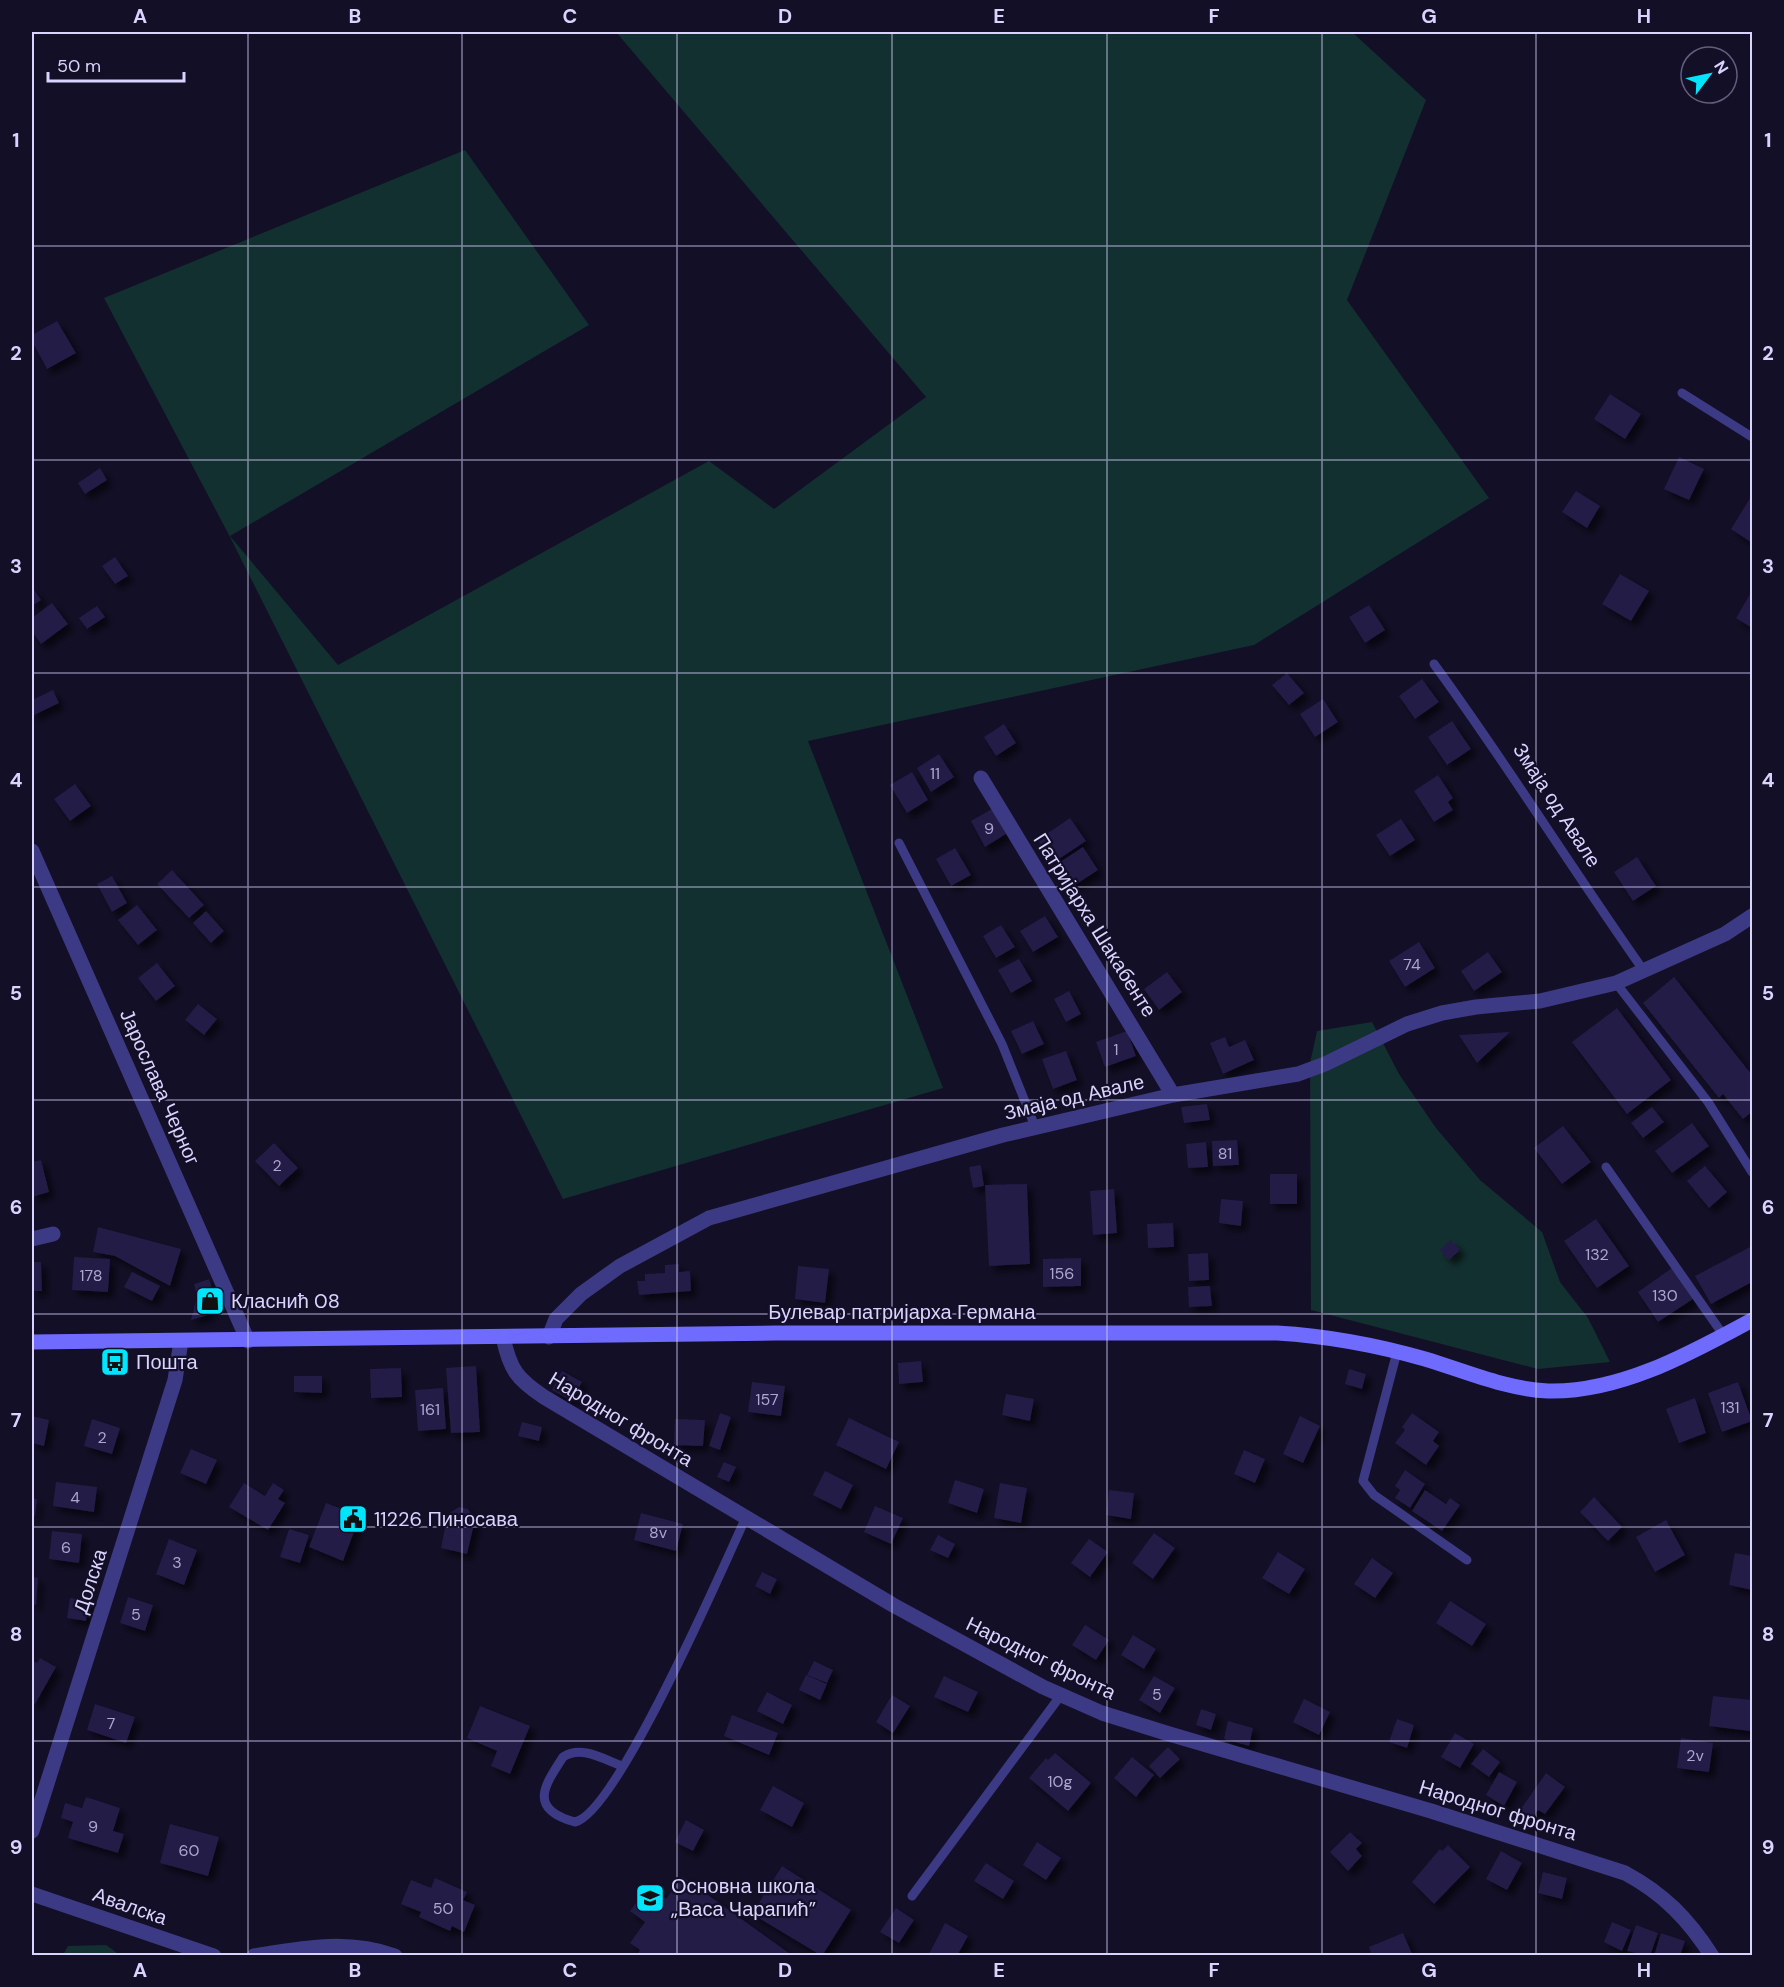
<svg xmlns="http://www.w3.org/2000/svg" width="1784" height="1987" font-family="'DM Sans',sans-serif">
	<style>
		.green { fill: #12302f }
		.building { fill: #241b47; filter: url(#shadow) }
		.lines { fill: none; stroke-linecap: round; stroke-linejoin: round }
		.service { stroke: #3d3a85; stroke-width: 9 }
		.minor { stroke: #3d3a85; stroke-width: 15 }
		.secondary { stroke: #6f6bff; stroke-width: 15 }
		.grid { fill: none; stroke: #d9d4ff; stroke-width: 1.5; stroke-opacity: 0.55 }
		.labels { text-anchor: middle; stroke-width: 4.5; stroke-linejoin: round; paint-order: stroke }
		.number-label { font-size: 16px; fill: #aca6d1 }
		.street-label { font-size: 20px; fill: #d9d4ff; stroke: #130f26 }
		.poi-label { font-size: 20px; fill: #d9d4ff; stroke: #130f26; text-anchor: start }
		.neatline { fill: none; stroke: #d9d4ff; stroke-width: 2 }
		.grid-label { font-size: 20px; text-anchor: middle; font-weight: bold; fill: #d9d4ff }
	</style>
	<defs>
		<filter id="shadow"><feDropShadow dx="5.5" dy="5.5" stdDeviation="3" flood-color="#0009"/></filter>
	</defs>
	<rect width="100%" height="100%" fill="#130f26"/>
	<path class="green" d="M616 32H1352L1426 100 1347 300 1489 498 1254 645 808 741 943 1088 563 1199 230 537 104 298 465 150 589 325 230 536 338 665 709 461 774 509 926 397Z
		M1372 1022 1399 1074 1436 1128 1480 1180 1542 1232 1560 1282 1588 1318 1610 1362 1538 1369 1311 1310 1310 1063 1317 1031Z
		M106 1945 120 1955H63L68 1946Z"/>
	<path class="building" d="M57 321 76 353 47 369 32 341V335Z
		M1610 394 1641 414 1625 439 1594 419Z
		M1679 457 1704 469 1689 500 1664 489Z
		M100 468 107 480 85 494 78 483Z
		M1576 491 1600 506 1587 528 1562 512Z
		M1752 495V543L1731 529Z
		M115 557 128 576 115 584 102 566Z
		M1620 574 1649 591 1631 621 1602 604Z
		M32 587 41 600 32 606Z
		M1752 591V628L1736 618Z
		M52 603 68 624 41 644 32 631V618Z
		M1369 605 1385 630 1365 643 1349 617Z
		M97 606 105 617 87 629 79 618Z
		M1287 673 1304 693 1289 705 1272 685Z
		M1422 679 1439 702 1415 719 1399 696Z
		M53 690 59 703 32 716V700Z
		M1323 699 1338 722 1315 737 1300 714Z
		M1452 721 1471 749 1447 765 1428 737Z
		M1004 724 1016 743 996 756 984 737Z
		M939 754 954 777 931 792 917 768Z
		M912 772 928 800 907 813 890 785Z
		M1438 775 1453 798 1448 802 1453 810 1434 822 1414 791Z
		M75 784 91 806 70 821 54 799Z
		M992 809 1006 834 985 847 971 821Z
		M1070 818 1086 841 1053 863 1038 840Z
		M1401 819 1415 840 1390 856 1376 835Z
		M1083 847 1098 870 1072 887 1057 864Z
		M955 848 971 875 951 886 936 859Z
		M1637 857 1656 886 1633 901 1614 872Z
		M172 870 204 905 189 918 157 884Z
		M112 876 127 903 112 912 97 884Z
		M137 905 157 930 138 945 118 920Z
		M206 911 224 931 211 943 193 923Z
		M1045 916 1058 937 1033 952 1020 931Z
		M1001 925 1015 947 996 958 983 936Z
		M1419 942 1435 968 1405 987 1389 961Z
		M1488 952 1502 972 1474 991 1461 971Z
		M1019 959 1032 981 1011 993 998 970Z
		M157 963 175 986 156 1001 138 978Z
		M1167 972 1182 992 1159 1010 1144 989Z
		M1674 977 1752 1075V1112L1743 1119 1723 1094 1719 1098 1643 1003Z
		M1069 991 1081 1014 1066 1022 1054 999Z
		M198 1004 217 1019 204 1035 185 1020Z
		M1617 1008 1671 1080 1627 1114 1572 1042Z
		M1033 1021 1044 1044 1022 1054 1011 1031Z
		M1127 1031 1136 1056 1105 1067 1096 1042Z
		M1510 1032 1477 1063 1459 1035Z
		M1225 1037 1229 1047 1245 1040 1254 1060 1223 1074 1210 1043Z
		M1066 1051 1077 1080 1053 1089 1042 1059Z
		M1207 1104 1210 1120 1184 1123 1181 1107Z
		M1652 1107 1664 1122 1643 1138 1631 1123Z
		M1692 1123 1709 1146 1672 1173 1655 1151Z
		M1563 1126 1591 1162 1562 1184 1534 1148Z
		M1237 1140 1239 1165 1213 1166 1212 1141Z
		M1206 1142 1208 1167 1188 1168 1186 1144Z
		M274 1143 298 1168 279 1186 255 1161Z
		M41 1160 49 1192 32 1197V1162Z
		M981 1165 984 1186 973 1188 969 1167Z
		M1705 1166 1727 1192 1709 1208 1687 1181Z
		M1270 1174H1297V1204H1270Z
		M1027 1184 1030 1264 989 1266 985 1185Z
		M1114 1189 1117 1233 1093 1235 1090 1191Z
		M1221 1199 1243 1201 1241 1226 1219 1223Z
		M1596 1219 1629 1266 1597 1288 1564 1241Z
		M1173 1223 1174 1247 1148 1248 1147 1224Z
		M98 1227 181 1249 170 1286 115 1256 93 1252Z
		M1451 1240 1460 1250 1449 1260 1440 1250Z
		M1752 1246V1282L1711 1304 1695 1276Z
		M1208 1253 1209 1280 1189 1281 1188 1254Z
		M74 1257 110 1259 108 1292 72 1290Z
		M1081 1258V1286L1043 1287V1259Z
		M32 1262H41L42 1291H32Z
		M679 1264V1272L690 1271 691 1291 639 1295 637 1281H645V1274L665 1273V1265Z
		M798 1266 829 1269 825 1303 795 1299Z
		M1672 1268 1693 1299 1658 1322 1638 1292Z
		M132 1272 160 1286 152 1301 124 1287Z
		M209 1279 214 1294 208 1315 191 1320 197 1296 194 1284Z
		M1210 1286 1212 1306 1189 1307 1188 1287Z
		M921 1361 923 1382 899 1384 898 1363Z
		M476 1366 480 1432 451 1433 446 1368Z
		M401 1368 402 1397 371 1398 370 1369Z
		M1349 1369 1366 1374 1362 1389 1345 1384Z
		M562 1371 582 1382 572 1401 552 1390Z
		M294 1376H322V1393L294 1392Z
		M752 1382 785 1386 781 1416 748 1412Z
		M1738 1382 1752 1421 1722 1432 1708 1393Z
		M443 1388 446 1429 418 1431 415 1390Z
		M1006 1394 1034 1399 1030 1421 1002 1415Z
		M1695 1398 1706 1433 1679 1443 1666 1409Z
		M720 1413 731 1417 720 1450 709 1446Z
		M1412 1413 1439 1432 1433 1441 1439 1446 1426 1465 1395 1443 1405 1430 1402 1427Z
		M32 1416 49 1420 44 1446 32 1443Z
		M1300 1416 1320 1426 1303 1463 1283 1454Z
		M849 1418 899 1442 886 1469 836 1445Z
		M92 1419 120 1428 112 1454 84 1446Z
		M675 1419 705 1420 703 1446 674 1445Z
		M522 1422 542 1427 539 1441 518 1436Z
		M191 1449 217 1460 206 1484 180 1473Z
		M1244 1450 1265 1459 1255 1483 1234 1474Z
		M724 1462 736 1467 729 1482 717 1477Z
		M1405 1470 1425 1484 1410 1508 1395 1498 1400 1490 1395 1486Z
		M825 1471 853 1485 841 1509 813 1495Z
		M955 1480 984 1489 977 1513 948 1503Z
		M56 1482 97 1487 94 1512 53 1506Z
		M244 1483 265 1496 273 1483 284 1490 278 1499 285 1503 268 1530 229 1507Z
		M1000 1483 1027 1488 1021 1523 994 1518Z
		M1109 1490 1134 1493 1131 1519 1106 1515Z
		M1425 1490 1446 1504 1450 1498 1460 1505 1442 1531 1412 1511Z
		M1594 1497 1622 1527 1608 1541 1580 1512Z
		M32 1498 37 1499 35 1516 32 1515Z
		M326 1503 360 1516 343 1561 309 1547Z
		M875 1506 903 1518 891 1544 864 1532Z
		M459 1507 468 1509 475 1520 467 1554 441 1548 448 1514Z
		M641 1513 683 1524 676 1551 634 1540Z
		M1666 1520 1685 1555 1655 1572 1636 1537Z
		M289 1529 309 1535 300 1563 280 1557Z
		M52 1531 82 1534 79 1563 49 1559Z
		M1154 1533 1175 1548 1153 1579 1132 1563Z
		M938 1535 955 1544 948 1558 930 1550Z
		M169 1539 197 1550 184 1585 156 1574Z
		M1089 1539 1108 1552 1090 1577 1071 1563Z
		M1278 1552 1305 1569 1289 1594 1262 1578Z
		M1735 1553 1752 1556V1590L1729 1585Z
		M1372 1558 1393 1573 1375 1598 1354 1584Z
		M762 1572 777 1579 770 1594 755 1586Z
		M32 1577 38 1578 36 1605 32 1604Z
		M128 1597 153 1605 145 1631 120 1623Z
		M70 1598 89 1601 86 1621 67 1618Z
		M1450 1601 1486 1624 1472 1646 1436 1623Z
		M1085 1625 1109 1640 1096 1660 1072 1645Z
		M1133 1635 1156 1649 1144 1669 1121 1655Z
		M40 1658 56 1667 35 1704 32 1702V1660L37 1663Z
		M814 1661 833 1670 827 1683 807 1675Z
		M806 1675 827 1684 820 1700 799 1690Z
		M944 1676 978 1692 968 1712 934 1697Z
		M1154 1676 1175 1688 1160 1713 1139 1700Z
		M767 1692 792 1705 783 1724 757 1711Z
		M892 1695 910 1706 893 1733 876 1722Z
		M1713 1696 1752 1700 1750 1731 1709 1726Z
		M1304 1699 1330 1712 1319 1735 1293 1722Z
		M95 1704 135 1717 126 1743 87 1730Z
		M480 1706 530 1726 510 1774 491 1766 497 1751 467 1738Z
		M1201 1709 1216 1714 1211 1730 1196 1725Z
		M732 1715 778 1733 769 1755 724 1736Z
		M1397 1719 1414 1725 1407 1748 1389 1742Z
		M1228 1721 1253 1728 1249 1746 1224 1739Z
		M1455 1733 1474 1744 1460 1768 1441 1757Z
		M1681 1738 1713 1743 1709 1772 1677 1768Z
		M1168 1747 1180 1759 1160 1778 1149 1766Z
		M1483 1749 1500 1762 1489 1777 1471 1764Z
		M1055 1753 1091 1783 1068 1811 1029 1778 1046 1758 1048 1760Z
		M1132 1757 1154 1775 1136 1797 1114 1778Z
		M1499 1772 1517 1782 1504 1806 1486 1795Z
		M1546 1773 1565 1787 1545 1814 1538 1810 1527 1824 1516 1816Z
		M773 1786 804 1803 792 1827 760 1810Z
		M86 1797 120 1808 113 1831 124 1834 118 1853 68 1838 73 1822 61 1818 65 1803 82 1808Z
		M686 1820 704 1830 693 1851 675 1842Z
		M170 1824 219 1837 208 1876 160 1863Z
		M1350 1832 1362 1843 1356 1849 1362 1856 1348 1871 1330 1852Z
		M1037 1842 1061 1858 1046 1880 1023 1865Z
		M1448 1845 1470 1867 1434 1904 1412 1882 1440 1849 1442 1851Z
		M1501 1851 1522 1863 1507 1890 1486 1879Z
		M986 1863 1014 1881 1003 1899 974 1881Z
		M782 1866 851 1910 822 1956 752 1914Z
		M1543 1872 1567 1878 1562 1899 1538 1893Z
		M683 1877 793 1956H636L640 1950 630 1943 645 1922 630 1911 648 1886 666 1899Z
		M435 1878 467 1892 463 1900 475 1905 464 1932 452 1926 450 1931 419 1917 421 1912 401 1904 411 1880 431 1888Z
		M896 1908 914 1920 899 1943 880 1932Z
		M1612 1922 1631 1930 1622 1951 1604 1942Z
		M945 1923 968 1936 957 1956H928Z
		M1636 1925 1658 1933 1650 1956 1627 1951Z
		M1403 1933 1413 1956H1372L1369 1947Z
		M1661 1933 1685 1941 1680 1956H1654Z"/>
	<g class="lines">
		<path class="service" d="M1682 393 1752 437
			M1434 664C1507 764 1572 869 1644 971
			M899 843 1002 1044 1036 1129
			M1616 983 1708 1102 1752 1172
			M1606 1167 1724 1336
			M1397 1352 1363 1481 1374 1495 1467 1560
			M622 1766C603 1759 582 1745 563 1757 544 1786 528 1809 575 1822 617 1813 724 1565 746 1517
			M912 1896 1061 1695"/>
		<path class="minor" d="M981 778 1173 1095
			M32 851 248 1341
			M32 1239 53 1234
			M503 1337C510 1370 517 1379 544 1397L893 1605 1043 1687 1102 1713 1166 1733 1431 1811 1625 1873C1664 1894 1688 1919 1712 1956
			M549 1337 556 1319 581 1294 620 1266 709 1218 1003 1135 1173 1095 1298 1074 1325 1064 1407 1024 1442 1013 1476 1007 1540 1001 1616 983 1725 934 1752 916
			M32 1831 175 1380 181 1341
			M32 1894 214 1956
			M254 1956C303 1948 347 1939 395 1956"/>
		<path class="secondary" d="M32 1342 776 1333H1277C1328 1336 1376 1345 1425 1359 1465 1371 1505 1389 1548 1391 1620 1393 1691 1353 1752 1320"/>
	</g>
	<path class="grid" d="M248 32V1956M462 32V1956M677 32V1956M892 32V1956M1107 32V1956M1322 32V1956M1536 32V1956M32 246H1752M32 460H1752M32 673H1752M32 887H1752M32 1100H1752M32 1314H1752M32 1527H1752M32 1741H1752"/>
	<defs>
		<g id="shop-square" transform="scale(1.5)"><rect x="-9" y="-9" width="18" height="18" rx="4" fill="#00e5ff" stroke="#130f26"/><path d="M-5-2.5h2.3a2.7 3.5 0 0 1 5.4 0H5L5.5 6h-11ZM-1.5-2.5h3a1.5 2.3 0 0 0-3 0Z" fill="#111"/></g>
		<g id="bus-square" transform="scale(1.5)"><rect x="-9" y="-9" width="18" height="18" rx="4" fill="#00e5ff" stroke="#130f26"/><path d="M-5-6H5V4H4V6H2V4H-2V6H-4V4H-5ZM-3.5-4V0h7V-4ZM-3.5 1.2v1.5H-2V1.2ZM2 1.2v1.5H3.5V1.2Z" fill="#111"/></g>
		<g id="civic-square" transform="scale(1.5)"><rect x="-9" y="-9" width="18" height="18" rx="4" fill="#00e5ff" stroke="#130f26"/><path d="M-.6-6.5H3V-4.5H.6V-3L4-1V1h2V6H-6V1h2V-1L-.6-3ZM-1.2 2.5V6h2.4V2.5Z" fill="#111"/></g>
		<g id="school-square" transform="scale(1.5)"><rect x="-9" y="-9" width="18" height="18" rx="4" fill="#00e5ff" stroke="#130f26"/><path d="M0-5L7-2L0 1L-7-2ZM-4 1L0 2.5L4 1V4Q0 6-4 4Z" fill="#111"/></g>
	</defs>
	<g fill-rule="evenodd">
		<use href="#shop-square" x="210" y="1301"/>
		<use href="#bus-square" x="115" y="1362"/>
		<use href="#civic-square" x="353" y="1519"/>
		<use href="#school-square" x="650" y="1898"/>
	</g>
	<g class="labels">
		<g class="number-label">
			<text x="935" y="779">11</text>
			<text x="989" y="834">9</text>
			<text x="1412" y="970">74</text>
			<text x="1116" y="1055">1</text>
			<text x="1225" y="1159">81</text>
			<text x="277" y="1171">2</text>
			<text x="1597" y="1260">132</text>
			<text x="1062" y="1279">156</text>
			<text x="91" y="1281">178</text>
			<text x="1665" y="1301">130</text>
			<text x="767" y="1405">157</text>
			<text x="1730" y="1413">131</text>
			<text x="430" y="1415">161</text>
			<text x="102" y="1443">2</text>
			<text x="75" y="1503">4</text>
			<text x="658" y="1538">8v</text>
			<text x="66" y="1553">6</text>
			<text x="177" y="1568">3</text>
			<text x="136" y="1620">5</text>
			<text x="1157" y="1700">5</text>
			<text x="111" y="1729">7</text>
			<text x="1695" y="1761">2v</text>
			<text x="1060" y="1787">10g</text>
			<text x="93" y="1832">9</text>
			<text x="189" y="1856">60</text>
			<text x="443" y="1914">50</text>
		</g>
		<g class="street-label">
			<text transform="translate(1557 805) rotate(57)" y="7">Змаја од Авале</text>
			<text transform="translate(1095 925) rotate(58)" y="7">Патријарха Шакабенте</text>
			<text transform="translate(160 1087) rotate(66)" y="7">Јарослава Черног</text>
			<text transform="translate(1074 1097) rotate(-13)" y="7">Змаја од Авале</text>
			<text x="902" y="1319">Булевар патријарха Германа</text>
			<text transform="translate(621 1419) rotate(31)" y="7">Народног фронта</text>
			<text transform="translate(90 1581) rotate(-72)" y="7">Долска</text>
			<text transform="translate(1041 1658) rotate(26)" y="7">Народног фронта</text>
			<text transform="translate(1498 1810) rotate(17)" y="7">Народног фронта</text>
			<text transform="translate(130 1906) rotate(19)" y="7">Авалска</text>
		</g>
		<g class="poi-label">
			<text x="231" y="1308">Класнић 08</text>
			<text x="136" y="1369">Пошта</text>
			<text x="374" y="1526">11226 Пиносава</text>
			<text x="671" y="1893">Основна школа<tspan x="671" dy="23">„Васа Чарапић”</tspan></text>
		</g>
	</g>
	<rect width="1784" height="1987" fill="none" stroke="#130f26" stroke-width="66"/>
	<g transform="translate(1709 75) rotate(58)"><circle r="28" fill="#130f26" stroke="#625e7d" stroke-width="1.5"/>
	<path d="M0-4.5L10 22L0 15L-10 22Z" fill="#00e5ff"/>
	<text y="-9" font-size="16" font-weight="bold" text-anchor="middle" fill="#d9d4ff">N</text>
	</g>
	<path d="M48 72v9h136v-9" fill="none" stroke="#d9d4ff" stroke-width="3"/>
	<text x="57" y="72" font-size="18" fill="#d9d4ff" stroke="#130f26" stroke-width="4.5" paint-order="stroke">50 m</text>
	<rect x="33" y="33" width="1718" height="1921" class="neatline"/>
	<g class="grid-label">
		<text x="140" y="23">A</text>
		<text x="355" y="23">B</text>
		<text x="570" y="23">C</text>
		<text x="785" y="23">D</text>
		<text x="999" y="23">E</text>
		<text x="1214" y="23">F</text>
		<text x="1429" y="23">G</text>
		<text x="1644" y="23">H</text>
		<text x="16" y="147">1</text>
		<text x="1768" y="147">1</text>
		<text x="16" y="360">2</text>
		<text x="1768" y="360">2</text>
		<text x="16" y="573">3</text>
		<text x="1768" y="573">3</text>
		<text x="16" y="787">4</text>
		<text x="1768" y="787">4</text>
		<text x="16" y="1000">5</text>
		<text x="1768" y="1000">5</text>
		<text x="16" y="1214">6</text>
		<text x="1768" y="1214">6</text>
		<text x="16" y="1427">7</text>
		<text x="1768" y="1427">7</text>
		<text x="16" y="1641">8</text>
		<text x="1768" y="1641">8</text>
		<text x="16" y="1854">9</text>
		<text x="1768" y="1854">9</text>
		<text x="140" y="1977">A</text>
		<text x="355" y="1977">B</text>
		<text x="570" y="1977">C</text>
		<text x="785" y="1977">D</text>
		<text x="999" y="1977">E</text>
		<text x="1214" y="1977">F</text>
		<text x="1429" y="1977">G</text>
		<text x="1644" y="1977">H</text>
	</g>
</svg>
